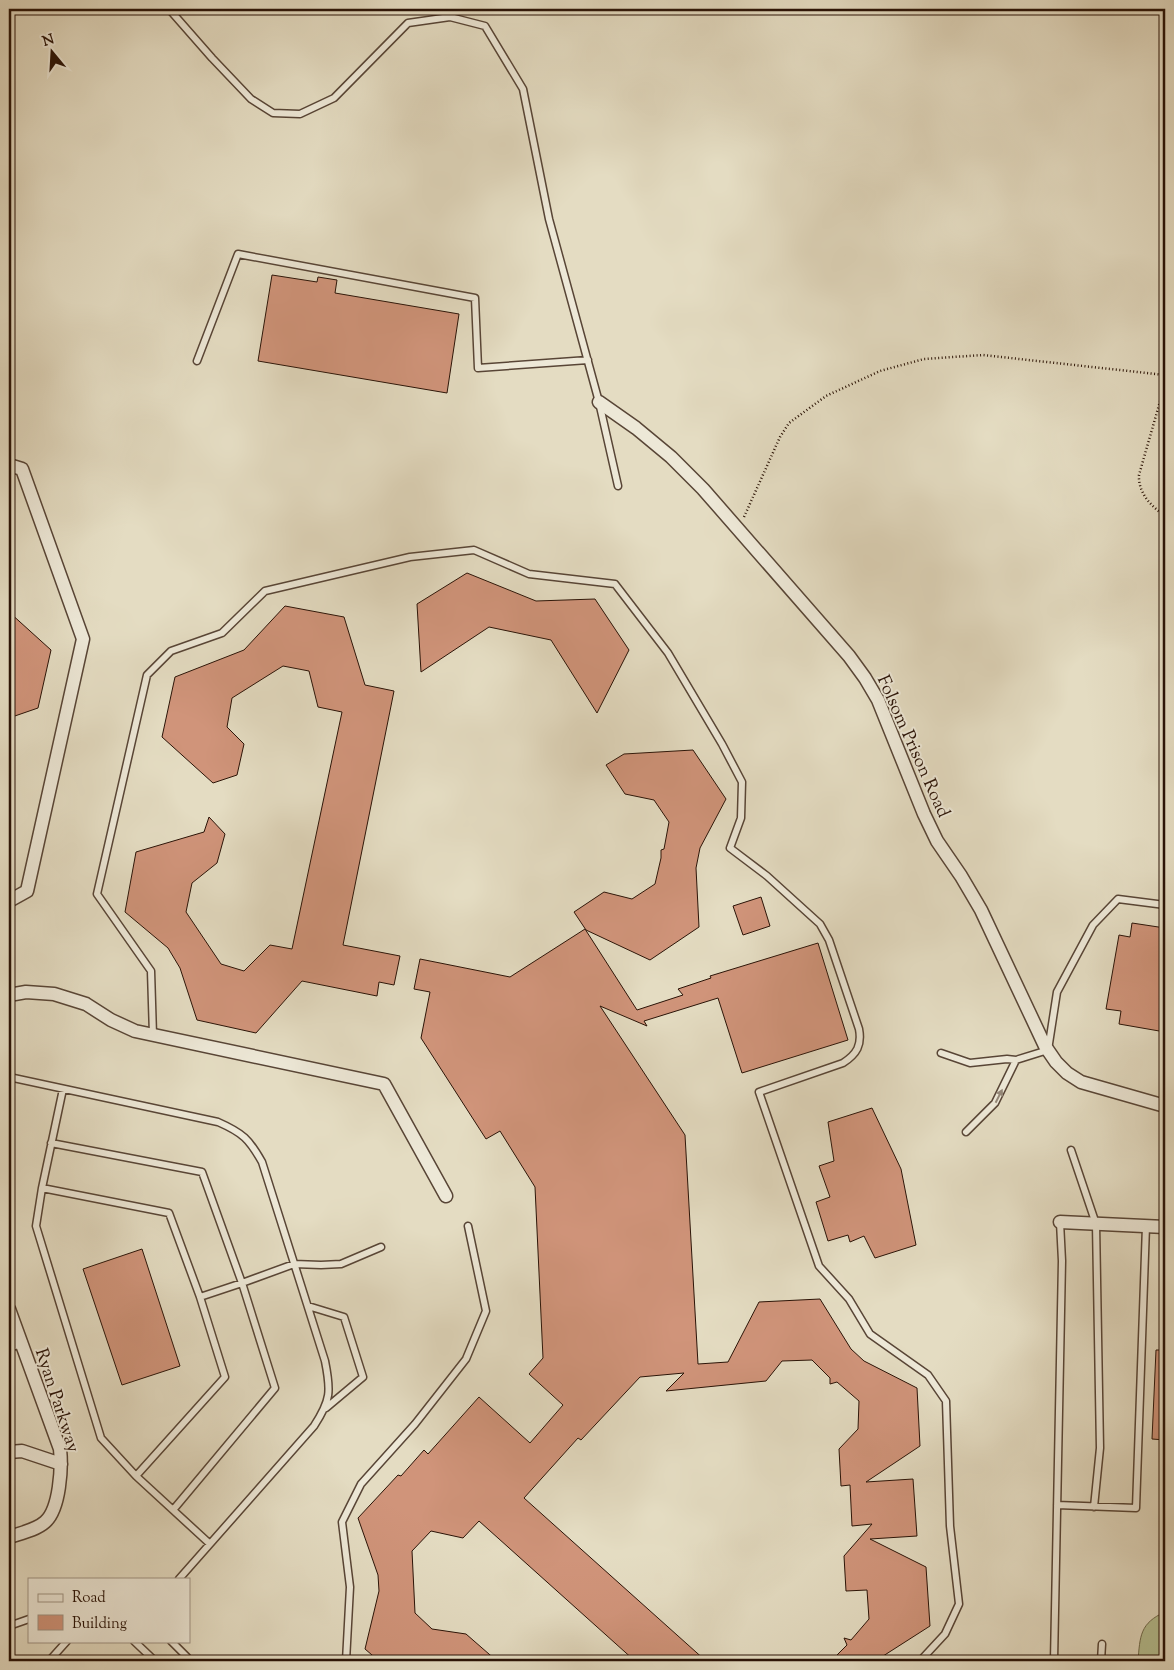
<svg xmlns="http://www.w3.org/2000/svg" width="1174" height="1670" font-family="'Sorts Mill Goudy',serif">
	<style>
		.green { fill: #b6c092; stroke: #706a4c }
		.building { fill: #d0947a; stroke: #2a1307 }
		.lines { fill: none; stroke-linecap: round; stroke-linejoin: round }
		.lane-casing { stroke: #584536; stroke-width: 9 }
		.street-casing { stroke: #584536; stroke-width: 15 }
		.path { stroke: #2a1307; stroke-width: 2.5; stroke-dasharray: 1 2.5; stroke-linecap: butt }
		.lane { stroke: #ede8d7; stroke-width: 6 }
		.street { stroke: #ede8d7; stroke-width: 12 }
		.oneway { fill: #958879 }
		.labels { text-anchor: middle; stroke-width: 4; stroke-linejoin: round; paint-order: stroke }
		.street-label { font-size: 18px; fill: #2a1307; stroke: #ede8d7 }
	</style>
	<rect width="100%" height="100%" fill="#e4dcc2"/>
	<filter id="stains"><feTurbulence type="fractalNoise" baseFrequency=".004" numOctaves="4"/><feColorMatrix values="0 0 0 0 .2 0 0 0 0 .09 0 0 0 0 .02 0 0 0 .5 -.17"/></filter>
	<radialGradient id="worn" r=".72"><stop offset=".6" stop-color="#630" stop-opacity="0"/><stop offset="1" stop-color="#630" stop-opacity=".3"/></radialGradient>
	<path class="green" d="M1165 1612V1661H1138C1140 1636 1140 1623 1165 1612Z"/>
	<path class="building" d="M272 275 317 282 318 277 337 280 335 293 459 314 447 393 258 361Z
		M467 573 536 601 595 599 629 650 597 713 551 640 489 627 421 672 417 604Z
		M285 606 344 617 365 685 394 691 343 945 400 956 394 985 379 982 377 996 302 981 256 1033 197 1020 180 968 168 948 125 912 136 852 204 832 209 817 225 834 217 863 192 883 186 912 221 964 244 971 270 945 292 949 342 712 318 707 309 671 283 666 232 698 227 727 244 744 237 775 213 783 162 737 175 677 244 650Z
		M9 612 51 650 38 708 9 718Z
		M693 750 726 799 700 848 696 868 699 927 650 960 586 930 574 912 604 892 632 899 655 884 661 858V850L664 849 669 822 654 800 625 794 606 765 624 754Z
		M761 897 770 926 743 935 733 906Z
		M1132 923 1165 928V1032L1119 1024 1121 1011 1106 1009 1119 935 1130 937Z
		M585 929 637 1010 683 995 678 989 711 978 710 976 818 943 848 1040 742 1073 718 998 644 1021 647 1026 600 1006 685 1135 698 1364 728 1362 759 1302 820 1299 851 1349 864 1361 917 1388 920 1446 866 1482 913 1479 917 1536 870 1539 926 1567 930 1626 880 1658 876 1661H831L847 1645 844 1638 851 1640 869 1619 867 1590 846 1591 844 1556 872 1524 852 1526 850 1485 841 1486 839 1449 858 1429 859 1401 837 1382 830 1384V1378L812 1360 782 1361 766 1381 666 1391 684 1373 640 1377 581 1440 578 1438 524 1498 706 1661H635L479 1521 463 1538 431 1531 412 1551 415 1613 432 1629 466 1634 497 1661H379L365 1649 379 1591 378 1575 358 1518 398 1475 401 1476 424 1450 428 1454 479 1397 530 1443 563 1405 529 1374 543 1358 535 1187 500 1131 486 1139 421 1038 430 992 414 989 420 959 510 977Z
		M872 1108 901 1169 916 1245 875 1258 864 1236 850 1242 848 1235 828 1241 816 1202 830 1197 819 1166 834 1161 828 1122Z
		M142 1249 180 1366 122 1385 83 1269Z
		M1156 1350H1165V1440L1152 1439Z"/>
	<g class="lines">
		<g class="lane-casing">
			<path id="lane" d="M169 9 212 58 251 99 273 113 300 114 334 98 408 23 450 17 485 26 523 89 549 219 599 402 618 486
				M197 361 238 254 475 298 478 368 588 360
				M153 1035 151 971 97 894 147 675 171 651 222 633 265 591 410 557 474 550 529 574 615 584 668 653 722 744 742 782 741 818 730 848 767 876 820 924 829 940 859 1029C862 1045 857 1054 843 1063L759 1092 819 1266 849 1299 870 1334 928 1375 946 1401 950 1526 959 1604 945 1634 920 1661
				M941 1053 970 1063 1007 1059 1016 1060 995 1103 966 1132
				M1016 1060 1048 1050 1057 992 1093 925 1118 899 1165 905
				M9 1077 218 1122C243 1133 249 1139 262 1162L325 1361C331 1391 331 1400 314 1426L179 1579
				M63 1089 42 1188 36 1226 101 1438 136 1476 210 1544
				M51 1143 202 1172 242 1283 275 1388 173 1510
				M1071 1150 1096 1224 1100 1448 1094 1507
				M42 1188 169 1213 200 1297 225 1377 136 1476
				M200 1297 242 1283 294 1264 321 1265 341 1264 381 1247
				M308 1306 344 1317 363 1377 326 1408
				M9 1348 22 1344
				M1057 1505 1136 1508 1146 1226
				M9 1626 29 1619
				M134 1641 155 1661
				M171 1641 187 1657 184 1661
				M49 1661 67 1641
				M346 1661 350 1587 342 1522 361 1484 415 1424 466 1359 486 1311 468 1226
				M1054 1661 1062 1261 1060 1222
				M1101 1661 1102 1644"/>
		</g>
		<g class="street-casing">
			<path id="street" d="M599 402 636 428 671 457 703 489 849 656 865 678 878 700 924 814 937 841 961 876 981 910 1045 1046 1056 1062 1067 1073 1081 1082 1165 1106
				M9 465 22 469 83 639 27 891 9 901
				M9 995 26 992 54 994 86 1004 111 1020 135 1031 384 1084 446 1196
				M1060 1222 1165 1227
				M9 1309 60 1449C62 1467 60 1509 45 1522 36 1530 21 1533 9 1537
				M9 1452 22 1451 61 1464"/>
		</g>
		<path class="path" d="M1165 384 1139 475C1138 493 1151 506 1165 516
			M744 517 780 437 789 423 826 396 880 371 924 359 983 355 1165 375"/>
		<use href="#lane" class="lane"/>
		<use href="#street" class="street"/>
	</g>
	<defs><path id="oneway-solid" d="M-6-.8H1V-3.2L6.5 0L1 3.2V.8H-6Z" transform="scale(1.25)"/></defs>
	<use class="oneway" href="#oneway-solid" transform="translate(999 1096) rotate(-63)"/>
	<g class="labels">
		<g class="street-label">
			<text transform="translate(914 746) rotate(66)" y="6">Folsom Prison Road</text>
			<text transform="translate(58 1400) rotate(72)" y="6">Ryan Parkway</text>
		</g>
	</g>
	<rect width="1174" height="1670" fill="none" stroke="#e4dcc2" stroke-width="30"/>
	<rect x="10" y="10" width="1154" height="1650" fill="none" stroke="#2a1307" stroke-width="2.5"/>
	<rect x="15" y="15" width="1144" height="1640" fill="none" stroke="#2a1307"/>
	<rect x="28" y="1578" width="162" height="65" fill="#ede8d7" stroke="#9f9384"/>
	<rect x="38" y="1594" width="25" height="8" fill="#ede8d7" stroke="#9f9384"/>
	<text x="72" y="1602" font-size="15" fill="#2a1307">Road</text>
	<rect x="38" y="1615" width="25" height="15" fill="#d0947a" stroke="#9f9384"/>
	<text x="72" y="1628" font-size="15" fill="#2a1307">Building</text>
	<g transform="translate(52 52) rotate(342)" stroke="#ede8d7" stroke-width="4" paint-order="stroke">
	<path d="M0-4L9 19L0 12L-9 19Z" fill="#2a1307"/>
	<text y="-8" font-size="14" font-weight="bold" text-anchor="middle" fill="#2a1307">N</text>
	</g>
	<rect width="100%" height="100%" filter="url(#stains)"/>
	<rect width="100%" height="100%" fill="url(#worn)"/>
</svg>
